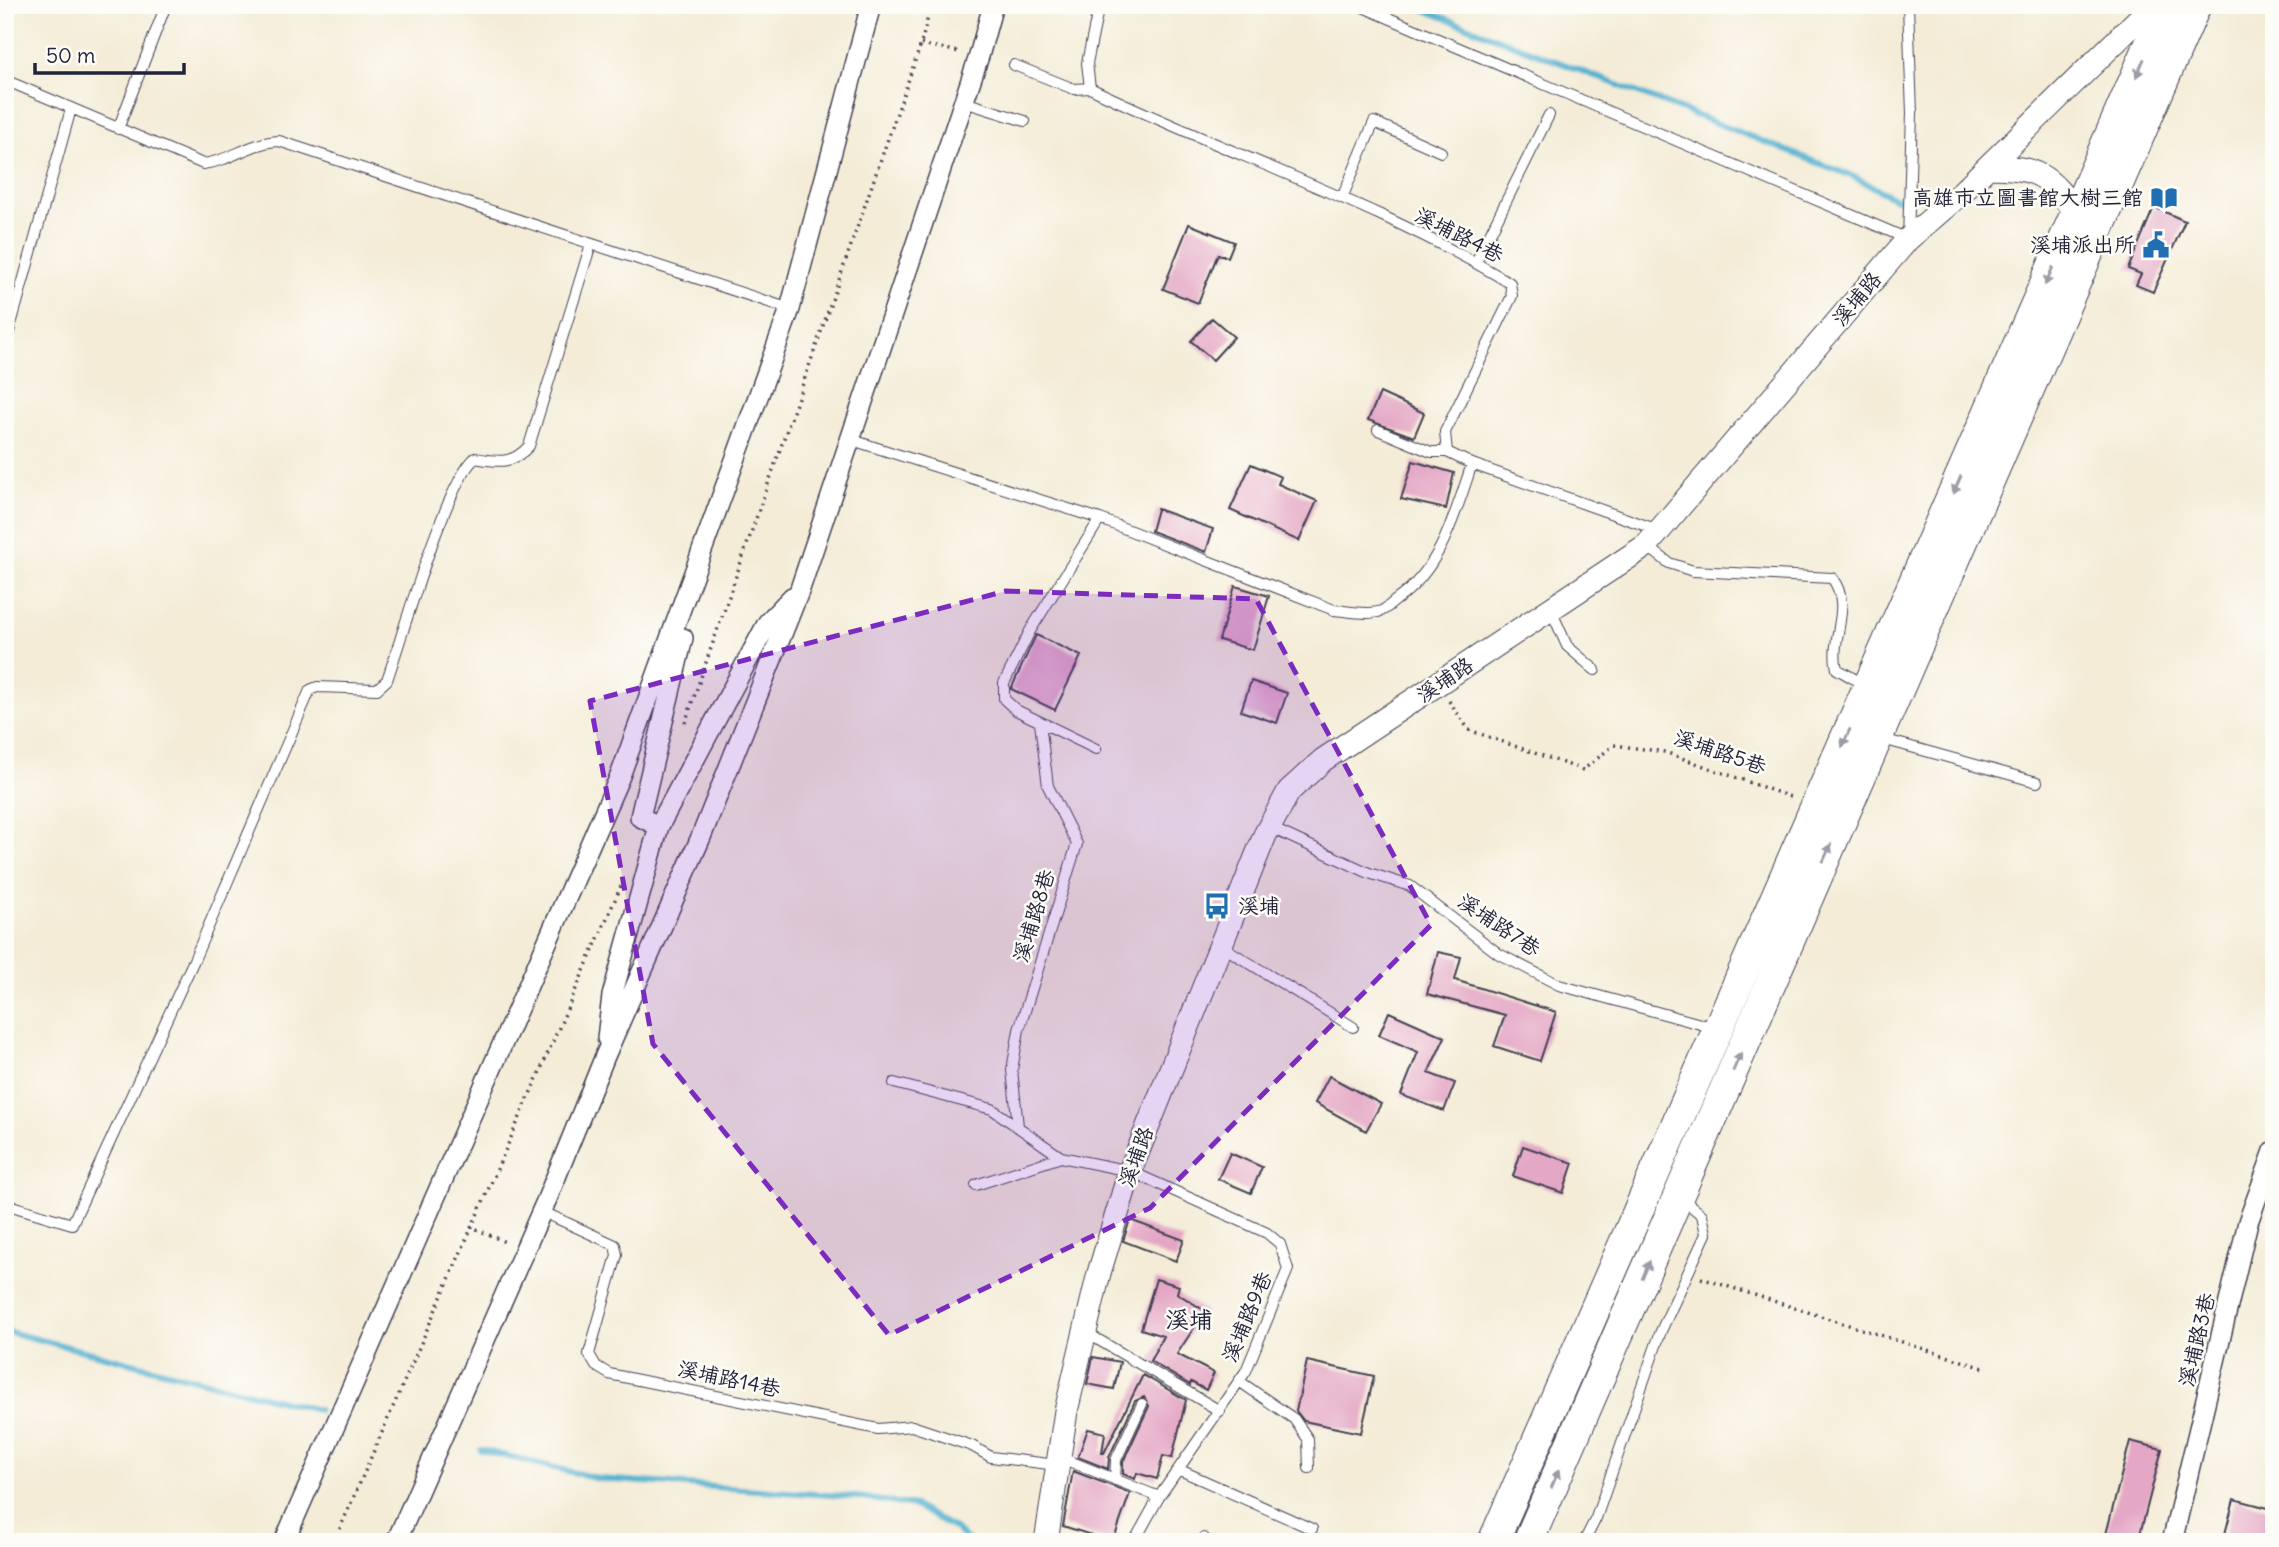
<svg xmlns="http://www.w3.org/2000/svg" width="2279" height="1547" font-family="Delius,'LXGW WenKai TC',sans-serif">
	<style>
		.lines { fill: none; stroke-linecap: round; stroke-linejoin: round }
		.stream { stroke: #52b1d0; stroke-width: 6 }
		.building { fill: #e4a7c5 }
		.service-casing { stroke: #424052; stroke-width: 12 }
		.minor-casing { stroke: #424052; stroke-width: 22 }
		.tertiary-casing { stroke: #424052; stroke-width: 25 }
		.primary-casing { stroke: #424052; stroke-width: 32 }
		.path { stroke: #424052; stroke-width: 3.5; stroke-dasharray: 2 5; stroke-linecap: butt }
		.service { stroke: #fff; stroke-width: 10 }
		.minor { stroke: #fff; stroke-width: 19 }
		.tertiary { stroke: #fff; stroke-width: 23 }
		.primary { stroke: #fff; stroke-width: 30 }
		.oneway { fill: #9c9ca7 }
		.marked { fill: #7b2cbf; fill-opacity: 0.2; stroke: #7b2cbf; stroke-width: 5; stroke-dasharray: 14 9; stroke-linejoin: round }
		.labels { text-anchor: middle; stroke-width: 5; stroke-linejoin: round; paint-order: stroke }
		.poi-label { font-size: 21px; fill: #22223b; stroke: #fdfcf7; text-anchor: end }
		.street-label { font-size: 21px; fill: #22223b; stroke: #fdfcf7 }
		.quarter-label { font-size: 24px; fill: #22223b; stroke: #fdfcf7 }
	</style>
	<rect width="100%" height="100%" fill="#fdfcf7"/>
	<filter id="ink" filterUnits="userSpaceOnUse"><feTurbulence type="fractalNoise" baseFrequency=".0143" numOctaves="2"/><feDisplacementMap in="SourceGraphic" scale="14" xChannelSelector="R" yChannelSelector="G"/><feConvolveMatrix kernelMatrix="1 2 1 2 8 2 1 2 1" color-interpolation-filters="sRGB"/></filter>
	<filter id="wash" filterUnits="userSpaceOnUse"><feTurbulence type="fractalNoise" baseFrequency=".00686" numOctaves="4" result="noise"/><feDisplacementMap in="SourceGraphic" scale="28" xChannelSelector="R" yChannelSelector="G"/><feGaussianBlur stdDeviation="1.57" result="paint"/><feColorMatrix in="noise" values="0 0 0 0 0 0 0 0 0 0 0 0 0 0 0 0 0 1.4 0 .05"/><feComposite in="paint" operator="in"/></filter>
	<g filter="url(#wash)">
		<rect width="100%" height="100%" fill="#f4ecd7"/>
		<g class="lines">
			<path class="stream" d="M1412 5 1852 176 1896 199 1902 198 1907 213
				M5 1331 318 1410
				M481 1450 600 1479 858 1497 915 1506 952 1527 971 1542"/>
		</g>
		<g id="blocks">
			<path class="building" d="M2154 207 2185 221 2153 292 2136 285 2141 274 2128 269Z
				M1189 224 1234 242 1228 257 1218 254 1198 303 1163 289Z
				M1212 318 1234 337 1213 360 1191 341Z
				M1380 393 1424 413 1414 437 1368 420Z
				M1413 461 1454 473 1446 509 1401 499Z
				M1251 464 1281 477 1278 484 1317 501 1299 541 1230 510Z
				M1157 509 1213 529 1206 552 1151 531Z
				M1235 586 1269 596 1253 650 1219 640Z
				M1036 635 1081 656 1055 710 1011 689Z
				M1251 681 1287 693 1277 723 1241 711Z
				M1438 952 1461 957 1455 980 1556 1012 1540 1061 1494 1046 1505 1015 1427 994Z
				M1389 1012 1445 1037 1428 1073 1455 1083 1444 1111 1401 1095 1418 1052 1379 1035Z
				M1329 1076 1381 1104 1366 1131 1315 1103Z
				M1523 1146 1573 1163 1563 1193 1513 1176Z
				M1230 1153 1262 1167 1251 1193 1218 1179Z
				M1130 1220 1184 1240 1176 1261 1123 1241Z
				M1156 1279 1179 1286 1177 1293 1205 1311 1177 1354 1214 1373 1206 1390 1191 1382 1190 1385 1150 1361 1163 1336 1141 1329Z
				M1093 1357 1120 1362 1114 1389 1087 1384Z
				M1307 1361 1374 1376 1361 1433 1304 1421 1296 1411Z
				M1143 1375 1186 1400 1172 1458 1163 1456 1157 1479 1137 1473 1135 1479 1123 1474V1462L1149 1406 1144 1397 1135 1401 1109 1457 1108 1469 1078 1457 1088 1429 1105 1433 1102 1453H1104Z
				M2130 1441 2162 1449 2138 1542H2104Z
				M1073 1471 1130 1493 1113 1542 1063 1526Z
				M2234 1499 2272 1509 2263 1542H2223Z"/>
		</g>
	</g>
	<g filter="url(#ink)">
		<use href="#blocks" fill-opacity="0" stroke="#424052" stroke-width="2"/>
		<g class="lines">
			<g class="service-casing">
				<path id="service" d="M1099 5 1087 63 1090 88C1229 155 1378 203 1510 283L1512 296 1445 432 1447 452 1472 464 1658 530
					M1358 5 1908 239 1912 113 1908 5
					M1014 65 1074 89 1090 88
					M5 80 203 164C231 161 250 142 279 141L790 309
					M964 102 1025 121
					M118 129 166 5
					M1342 198 1374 122 1441 152
					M1476 262 1549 115
					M5 346 71 109
					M1378 430 1431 452H1447
					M849 439 1100 519 1334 610C1347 611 1364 615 1378 612 1384 611 1391 604 1396 600 1441 569 1455 514 1472 464
					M1647 546 1669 563 1693 571 1832 578C1854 607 1829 638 1837 669L1865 685
					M1551 610 1567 646 1595 670
					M1879 738 2037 782
					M1096 749 1016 710 1004 699V683L1030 631 1100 519
					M1269 827 1369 873 1410 886 1499 954 1559 985 1715 1028
					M1220 945 1353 1027
					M894 1083 992 1109 1061 1157 1130 1171 1267 1233 1280 1244 1288 1269 1246 1371 1159 1497 1134 1542
					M1018 1126 1012 1070 1019 1030 1077 844 1048 786 1040 723
					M976 1185 1061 1157
					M5 1204 72 1224 194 960 310 690 317 687 377 689 387 680C403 634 445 485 475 458 498 462 512 465 529 446L591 244
					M541 1211 615 1245 617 1255 589 1354 596 1366 609 1374 878 1429 912 1426 972 1446 991 1457 1057 1465
					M1085 1332 1220 1411
					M1239 1381 1294 1419 1308 1439 1309 1468
					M1059 1457 1159 1497
					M1180 1470 1312 1529
					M1115 1480 1116 1460 1142 1404
					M1202 1542 1204 1538
					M1584 1542 1596 1518 1661 1331 1706 1234 1702 1215 1681 1198"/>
			</g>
			<g class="minor-casing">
				<path id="minor" d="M659 826 640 817 683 638
					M607 1038 612 996 659 826 768 622 792 597
					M284 1542 620 776 790 309 871 5
					M396 1542 547 1199 605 1056 701 837 800 589 979 56 993 5
					M2172 1542 2248 1222 2274 1151"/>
			</g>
			<g class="tertiary-casing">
				<path id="tertiary" d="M1988 167C2036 167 2049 174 2076 214
					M1046 1542 1066 1411 1099 1273 1130 1171 1265 835 1289 791 1323 760 1647 545 1908 239 1958 196 2153 5"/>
			</g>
			<g class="primary-casing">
				<path id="primary" d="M1493 1542 2167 5
					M1528 1542 2196 5"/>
			</g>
			<path class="path" d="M921 44 960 52
				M1449 701 1469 730 1583 770 1614 745 1665 752 1793 798
				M685 723 921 44 931 5
				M470 1226 507 1243
				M1701 1278 1987 1369
				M334 1542 621 886"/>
			<use href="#service" class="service"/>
			<use href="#minor" class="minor"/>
			<use href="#tertiary" class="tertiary"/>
			<use href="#primary" class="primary"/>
		</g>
		<defs><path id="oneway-solid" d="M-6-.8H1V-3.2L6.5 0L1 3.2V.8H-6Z" transform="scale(1.75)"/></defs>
		<g class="oneway">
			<use href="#oneway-solid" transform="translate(2140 68) rotate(114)"/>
			<use href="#oneway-solid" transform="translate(2049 276) rotate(114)"/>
			<use href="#oneway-solid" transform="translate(1957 485) rotate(114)"/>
			<use href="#oneway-solid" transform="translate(1846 738) rotate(114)"/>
			<use href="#oneway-solid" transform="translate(1827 853) rotate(-66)"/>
			<use href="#oneway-solid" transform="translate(1737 1062) rotate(-66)"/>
			<use href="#oneway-solid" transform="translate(1646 1270) rotate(-67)"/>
			<use href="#oneway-solid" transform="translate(1555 1479) rotate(-67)"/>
		</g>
	</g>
	<path class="marked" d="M1006 591 1256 599 1431 925 1150 1208 889 1335 653 1044 590 701Z"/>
	<defs>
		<g id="library-bare" transform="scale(2.1)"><path d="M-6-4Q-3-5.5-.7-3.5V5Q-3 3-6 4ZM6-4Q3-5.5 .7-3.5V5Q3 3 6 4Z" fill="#1f6fb2" stroke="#fdfcf7" stroke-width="2.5" paint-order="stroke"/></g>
		<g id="civic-bare" transform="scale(2.1)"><path d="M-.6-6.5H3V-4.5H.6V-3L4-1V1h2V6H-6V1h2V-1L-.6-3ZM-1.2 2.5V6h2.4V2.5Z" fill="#1f6fb2" stroke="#fdfcf7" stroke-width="2.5" paint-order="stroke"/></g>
		<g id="bus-bare" transform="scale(2.1)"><path d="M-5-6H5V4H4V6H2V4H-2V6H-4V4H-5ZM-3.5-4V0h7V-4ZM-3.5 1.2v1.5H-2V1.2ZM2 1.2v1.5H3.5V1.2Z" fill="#1f6fb2" stroke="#fdfcf7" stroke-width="2.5" paint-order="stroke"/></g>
	</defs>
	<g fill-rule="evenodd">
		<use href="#library-bare" x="2164" y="198"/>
		<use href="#civic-bare" x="2156" y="245"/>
		<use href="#bus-bare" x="1217" y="906"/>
	</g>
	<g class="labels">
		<g class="poi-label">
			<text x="2143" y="205">高雄市立圖書館大樹三館</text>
			<text x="2135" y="252">溪埔派出所</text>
			<text x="1238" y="913" text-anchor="start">溪埔</text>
		</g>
		<g class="street-label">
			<text transform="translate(1459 235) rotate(27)" y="7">溪埔路4巷</text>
			<text transform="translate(1857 299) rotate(-50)" y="7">溪埔路</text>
			<text transform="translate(1445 680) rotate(-34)" y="7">溪埔路</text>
			<text transform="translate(1720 752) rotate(19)" y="7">溪埔路5巷</text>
			<text transform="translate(1034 916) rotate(-73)" y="7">溪埔路8巷</text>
			<text transform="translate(1499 925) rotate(34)" y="7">溪埔路7巷</text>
			<text transform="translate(1136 1157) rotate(-70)" y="7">溪埔路</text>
			<text transform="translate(1247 1317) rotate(-67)" y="7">溪埔路9巷</text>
			<text transform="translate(2197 1340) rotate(-77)" y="7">溪埔路3巷</text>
			<text transform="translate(729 1379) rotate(12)" y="7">溪埔路14巷</text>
		</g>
		<g class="quarter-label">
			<text x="1189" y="1328">溪埔</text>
		</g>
	</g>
	<rect width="2279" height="1547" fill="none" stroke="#fdfcf7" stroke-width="28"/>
	<path d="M35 63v10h149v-10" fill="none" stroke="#22223b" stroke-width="3.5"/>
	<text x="46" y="63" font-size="21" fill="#22223b" stroke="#fdfcf7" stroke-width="5" paint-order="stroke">50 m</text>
</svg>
